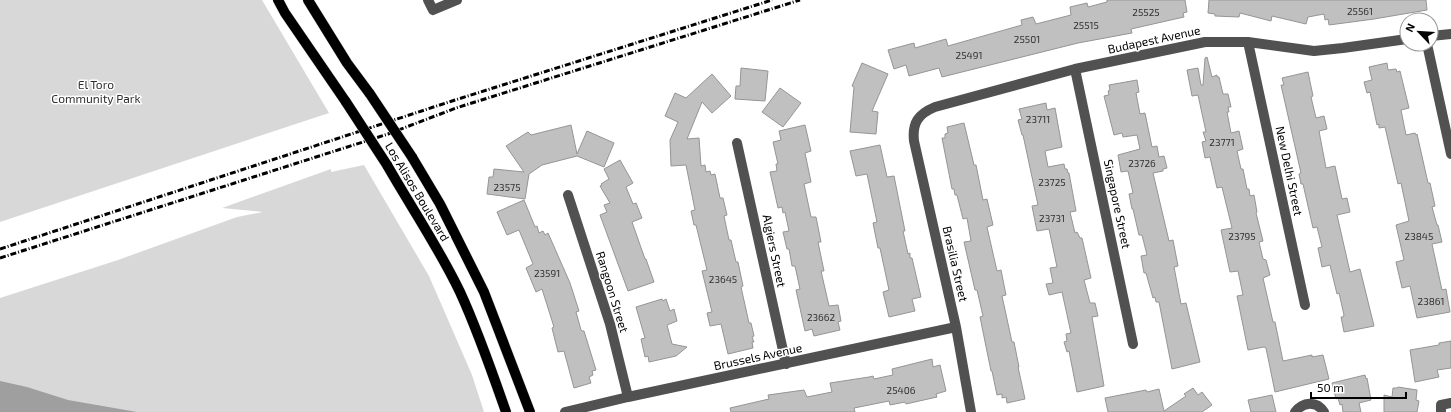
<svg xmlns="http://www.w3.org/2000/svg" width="1451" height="412" font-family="'Exo 2',sans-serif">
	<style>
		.green { fill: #d8d8d8 }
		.water { fill: #9f9f9f }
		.building { fill: #c0c0c0; stroke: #959595 }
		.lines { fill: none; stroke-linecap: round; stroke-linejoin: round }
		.major-casing { stroke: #dbdbdb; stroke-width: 11 }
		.minor { stroke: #515151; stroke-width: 10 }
		.major { stroke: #000; stroke-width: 10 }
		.rail { stroke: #000; stroke-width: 3; stroke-dasharray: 6 2 1 2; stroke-linecap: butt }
		.major-bridge-casing { stroke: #dbdbdb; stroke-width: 11; stroke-linecap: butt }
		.major-bridge { stroke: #000; stroke-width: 10 }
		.labels { text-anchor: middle; stroke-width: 3; stroke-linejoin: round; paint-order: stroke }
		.number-label { font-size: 10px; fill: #303030 }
		.street-label { font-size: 12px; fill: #000; stroke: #fff }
		.park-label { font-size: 12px; fill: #2f2f2f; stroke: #fff }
	</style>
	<rect width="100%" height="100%" fill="#fff"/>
	<path class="green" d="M0 0H262L329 113 0 222Z
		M364 165 429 276 472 375 484 412H0V298L118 260 237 217 263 212 222 208 331 169V172Z"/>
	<path class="water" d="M0 381 27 387 68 400 137 412H0Z"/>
	<path class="building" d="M1107 0H1185L1187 12 1183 13 1184 17 1131 29 1132 33 1078 43 942 77 939 68 909 76 906 65 894 69 888 50 914 43 915 48 946 39 948 46 1022 25 1021 20 1033 17 1036 24 1071 15 1070 7 1087 3 1088 7 1107 2Z
		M1209 0H1426L1427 10 1374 19 1329 25 1328 19 1325 20 1324 14 1308 17 1306 24 1272 16 1271 21 1240 13 1239 17 1215 16V14L1208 13Z
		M1207 57 1212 77 1217 75V77H1219L1223 94H1228L1231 107H1228L1229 112H1227L1231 133 1239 131 1243 149 1237 151 1241 169H1243L1247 189H1249L1250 196 1254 195 1257 212 1256 213 1263 241 1259 242 1263 259 1266 260 1270 275 1263 278 1273 322H1275L1283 361 1312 355V357L1323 355 1329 379 1275 392 1266 348 1264 347 1248 350 1237 296 1243 295 1238 271 1230 272 1221 230 1232 228 1222 187 1217 188 1210 157 1205 158 1202 142 1206 141 1203 132H1206L1198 95 1192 96 1187 70 1198 68 1201 85H1203L1205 58Z
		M862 63 888 74 872 111 878 112 876 134 850 132 854 87 852 86Z
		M1387 63 1388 70 1396 69 1397 72 1400 71 1409 108 1401 110 1406 135 1415 133 1416 135 1417 134 1428 183H1430L1435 206 1432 207 1437 225H1438L1442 242 1432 244 1442 290 1446 289 1450 312 1417 318 1410 286 1402 288 1396 262 1404 260 1396 225 1409 221 1401 183 1398 184 1385 127 1379 128V124L1377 125 1370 92 1367 93 1364 82 1372 80 1369 67Z
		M741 68 768 71 765 101 735 99 736 86H740Z
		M1308 72 1313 96 1311 97 1316 118 1324 116 1327 129 1319 131 1326 168 1335 166 1342 199 1347 198 1350 212 1337 215 1350 272 1360 269 1374 326 1344 332 1341 317H1343L1344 315 1339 293 1337 294 1330 265 1322 267 1318 248 1322 247 1317 227 1313 228 1303 184H1301L1299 174 1301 173 1281 85H1284L1282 78Z
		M712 74 731 96 712 113 702 102 687 139 699 138 701 166 705 165 706 172 710 171 711 175 715 174 720 198H723L727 215 724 216 729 240H731L736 262H738L743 286 741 287 749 323H751L754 336 752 337 754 342H752L753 348 728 354 721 324 710 326 707 313 712 312 702 271 707 270 696 225H694L691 211 695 210 686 165 671 166 670 140 678 122 665 116 675 93 686 98Z
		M1137 80 1139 92 1136 93 1140 114 1145 113 1152 147 1157 146 1159 157 1164 156 1167 168 1163 169V171L1153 173 1169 241 1173 240 1178 266 1174 267 1181 304 1186 303 1200 362 1172 369 1159 302H1156L1155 297 1153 298 1146 273H1144L1141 256 1147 255 1142 235H1139L1133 209H1132L1129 194 1133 193 1128 171 1121 172 1118 155 1140 149 1137 135 1123 137 1122 133 1114 135 1104 96 1109 95 1108 91 1110 90 1109 85Z
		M780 88 801 103 783 127 762 112Z
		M1046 103 1047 110 1055 108 1062 147 1045 151 1048 167 1064 164 1065 169H1067L1068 173H1069L1076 211 1070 212 1075 233 1077 232 1080 238H1082L1091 278 1084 280 1090 303H1095L1098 316 1092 317 1104 386 1077 392 1069 351 1067 352 1064 342 1067 341 1066 334 1071 333 1062 292 1049 295 1046 284 1053 283 1050 268 1057 267 1049 229 1037 231 1032 206 1038 205 1023 135H1022L1018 120 1022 119 1019 109Z
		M964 123 974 165H976L983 200 987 199 993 225 987 227 997 271 1001 270 1006 295 1002 296 1012 342H1014L1019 367H1018L1025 399 1007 403 1006 397 1002 398V394L997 395 992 371H991L980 317 983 316 977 290H975L964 242 971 241 967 218 963 219 957 195H955L954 189H952L942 138H945V134L948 133 947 127Z
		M571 125 577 154 587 131 614 143 604 167 577 156 542 165 529 174 525 199 487 194 489 177H493L494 169 524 172 506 146 528 132 531 135Z
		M805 125 811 151 805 153 811 182 804 184 811 217H816L821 242H818L824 271H821L829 306 838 305 841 321 838 322 840 330 814 336 812 329 805 331 796 290 800 289 795 266H792L789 249H787L783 232 789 231 785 212 783 213 782 207 778 208 770 172 777 171 776 164H778L773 142 781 140 779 131Z
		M880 145 887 177 894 176 905 231H903L908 254 910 253V258H912L921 297 912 299 915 311 889 317 883 292 889 290 880 248H878L873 223 877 222 867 174 856 176 850 151Z
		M620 160 633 183 626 187 633 204 636 203 642 218 632 222 645 259H646L654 282 628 291 600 215 607 212 604 205 610 203 600 186 602 185 601 184 609 179 604 169Z
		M524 200 535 227 537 226 539 233 543 231 545 235 548 233 570 283 579 311 576 312 581 330 582 331H584L596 370 592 371 593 375 589 377 591 383 574 388 564 351 558 352 552 328 554 327 542 289 536 292 526 268 533 264 519 230 507 235 497 212Z
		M662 299 663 301 666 299 670 311 674 309 677 321 667 325 672 344 687 347 676 356 649 362 648 356 645 357 641 339 645 338 636 307Z
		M1451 341V368L1437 370 1439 377 1415 382 1410 350 1439 345V343Z
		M932 359 933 367 940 365 946 391 936 394 937 397 906 404 905 402 890 405 889 401 854 408 855 412H731L730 408 769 399 768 395 804 390 807 397 832 392 830 383 869 377 873 376 874 379 893 375 892 369Z
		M1365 375 1366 379 1367 378 1371 400 1359 403 1361 412H1343L1342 404 1340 405 1338 398 1336 399 1332 383Z
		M1398 387 1417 390 1416 400 1419 401 1417 412H1384V395L1392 397 1393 388H1397Z
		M1193 388 1198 395 1202 392 1212 405 1202 412H1108L1105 398 1146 390 1147 392 1159 389 1164 411 1186 396 1184 394Z
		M1272 395 1276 412H1251L1248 400Z"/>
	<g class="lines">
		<g class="major-casing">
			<path id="major" d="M278 0 285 13 346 102
				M308 0 347 63 370 94
				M412 157 440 204 484 292 530 412
				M387 165C411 207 439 248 460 292 478 331 492 372 506 412"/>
		</g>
		<path class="minor" d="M428 0 433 10 457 0
			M1431 36 1451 34
			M1248 42 1305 305
			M1427 44 1451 154
			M1075 69 1133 344
			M737 143 786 364
			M568 195 610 324 628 397
			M565 412 628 397 956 327
			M971 412 956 327 914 141C912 123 918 114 935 107L1075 69 1205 42H1248L1314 51 1343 48 1407 39
			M1295 412C1303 402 1316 400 1324 412
			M1441 412V405L1451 403"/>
		<use href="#major" class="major"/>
		<path class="rail" d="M0 249 452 101 772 0
			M0 258 388 134 456 108 800 0"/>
		<g class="major-bridge-casing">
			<path id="major-bridge" d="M370 94 412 157
				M346 102 387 165"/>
		</g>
		<use href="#major-bridge" class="major-bridge"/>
	</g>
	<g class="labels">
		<g class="number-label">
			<text x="1360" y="15">25561</text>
			<text x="1146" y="16">25525</text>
			<text x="1086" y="29">25515</text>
			<text x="1027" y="43">25501</text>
			<text x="969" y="59">25491</text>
			<text x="1038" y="123">23711</text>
			<text x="1222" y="146">23771</text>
			<text x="1142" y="167">23726</text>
			<text x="1052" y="186">23725</text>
			<text x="507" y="191">23575</text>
			<text x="1052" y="222">23731</text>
			<text x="1242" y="240">23795</text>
			<text x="1419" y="240">23845</text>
			<text x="547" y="277">23591</text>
			<text x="723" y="283">23645</text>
			<text x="1431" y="305">23861</text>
			<text x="821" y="321">23662</text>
			<text x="901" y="394">25406</text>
		</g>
		<g class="street-label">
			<text transform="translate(1154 40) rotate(-12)" y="4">Budapest Avenue</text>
			<text transform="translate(1289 171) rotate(78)" y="4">New Delhi Street</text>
			<text transform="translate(417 192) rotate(59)" y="4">Los Alisos Boulevard</text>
			<text transform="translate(1117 204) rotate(78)" y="4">Singapore Street</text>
			<text transform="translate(774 251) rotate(78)" y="4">Algiers Street</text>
			<text transform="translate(955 264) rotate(77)" y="4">Brasilia Street</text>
			<text transform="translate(612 292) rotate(73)" y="4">Rangoon Street</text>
			<text transform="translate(758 357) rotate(-12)" y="4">Brussels Avenue</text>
		</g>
		<g class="park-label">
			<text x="96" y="89">El Toro<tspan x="96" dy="14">Community Park</tspan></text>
		</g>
	</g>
	<g transform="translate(1419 32) rotate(295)"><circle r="19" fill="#ffffff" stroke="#999999"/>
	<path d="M0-3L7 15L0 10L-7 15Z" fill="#000000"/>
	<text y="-6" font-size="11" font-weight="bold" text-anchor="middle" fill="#000000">N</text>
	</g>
	<path d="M1311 392v6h95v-6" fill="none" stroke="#000000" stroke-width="2"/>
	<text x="1317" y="392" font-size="12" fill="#000000" stroke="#ffffff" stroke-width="3" paint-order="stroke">50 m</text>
</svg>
